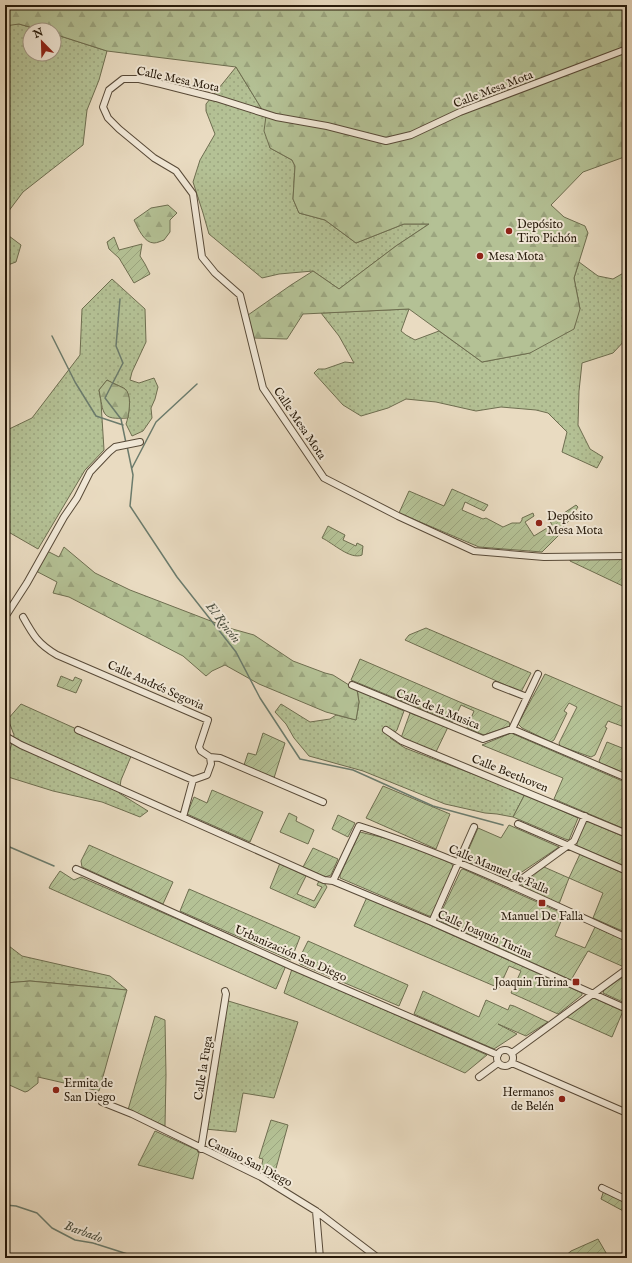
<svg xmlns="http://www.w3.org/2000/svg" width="632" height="1263" font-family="'IM FELL English',serif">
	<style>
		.grass { fill: url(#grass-dots); stroke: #6e6e50 }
		.forest { fill: url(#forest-firs); stroke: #6e6e50 }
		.park { fill: #b4c195; stroke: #6e6e50 }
		.garden { fill: url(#garden-furrows); stroke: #6e6e50 }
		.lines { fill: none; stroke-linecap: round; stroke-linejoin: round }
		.stream { stroke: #6b7b6c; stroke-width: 1.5 }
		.street-casing { stroke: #584a38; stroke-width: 8 }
		.street { stroke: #f1e8d7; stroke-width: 6 }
		.poi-dot { fill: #8f2418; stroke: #f1e8d7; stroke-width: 1.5 }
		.labels { text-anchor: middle; stroke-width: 4; stroke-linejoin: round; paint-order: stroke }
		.street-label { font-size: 12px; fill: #271a0b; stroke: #f1e8d7 }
		.poi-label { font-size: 12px; fill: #271a0b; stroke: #f1e8d7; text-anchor: start }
		.water-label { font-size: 13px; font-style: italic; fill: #4f5344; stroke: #f1e8d7 }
	</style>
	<defs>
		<pattern id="grass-dots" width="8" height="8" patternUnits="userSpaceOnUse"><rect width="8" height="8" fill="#b4c195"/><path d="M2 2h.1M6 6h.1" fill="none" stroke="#9ba57f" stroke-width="1.8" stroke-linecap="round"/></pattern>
		<pattern id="forest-firs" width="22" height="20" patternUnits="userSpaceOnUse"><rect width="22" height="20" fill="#b4c195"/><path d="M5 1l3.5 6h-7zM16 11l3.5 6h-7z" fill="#9ba57f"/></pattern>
		<pattern id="garden-furrows" width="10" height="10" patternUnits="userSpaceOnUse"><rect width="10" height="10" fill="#b4c195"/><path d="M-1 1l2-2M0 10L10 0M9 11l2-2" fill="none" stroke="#9ba57f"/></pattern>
	</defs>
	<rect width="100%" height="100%" fill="#e9dbc1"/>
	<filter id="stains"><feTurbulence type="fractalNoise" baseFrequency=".005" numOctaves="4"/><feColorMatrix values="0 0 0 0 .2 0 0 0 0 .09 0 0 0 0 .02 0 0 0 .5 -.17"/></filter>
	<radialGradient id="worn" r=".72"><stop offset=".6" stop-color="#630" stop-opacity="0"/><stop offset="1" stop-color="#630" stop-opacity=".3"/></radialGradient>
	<path class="grass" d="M19 24 40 30H30V54H54V34L107 51 99 80 87 110 83 145 23 192 5 216V25Z
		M236 67 266 116 270 148 292 160 295 166 293 199 299 213 325 220 356 243 404 224H429L396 246 339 289 313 271 279 274 262 278 209 234 203 213 193 182 200 160 215 134 206 111V104Z
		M5 233 21 245 16 262 5 266Z
		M579 262 598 276 613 279 627 271V338L613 353 582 363 579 391 578 425 590 449 603 457 597 468 562 452 567 432 548 413 536 410 501 407 476 411 436 402 406 399 388 408 361 416 343 405 314 373 318 369H325L345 362 354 363 339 336 321 313 409 309 401 331 406 335 415 340 439 331 482 362 530 353 580 309 574 278Z
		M112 279 145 309 146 342 132 372 130 380 139 383 154 378 158 387 155 399 151 408 152 418 143 431 132 436 126 424C129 416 132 395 125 389 122 387 112 383 107 380L99 390 101 402 104 450 85 470 38 549 5 530V431L32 418 80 355 82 309Z
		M357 690 404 711 397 730 390 738 405 748 525 794 513 817 497 814 485 813 445 804 363 771 309 756 294 738 286 724 275 712 281 704 310 722 330 719 336 715 356 720 359 702Z
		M21 704 132 754 121 780 119 793 148 811 140 817 102 802 53 791 5 776V768L14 735 8 719Z
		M5 943 22 956 110 976 127 990 30 981 5 983Z
		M225 1000 298 1022 274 1098 243 1093 236 1132 205 1129Z"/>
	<path class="forest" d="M5 5H627V43L624 46 627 53V156L583 172 551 205 564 217 585 226 588 233 574 278 580 309 574 329 530 353 482 362 409 309 303 314 287 339 254 338 248 315 291 285 313 271 339 289 396 246 429 224H404L356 243 325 220 299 213 293 199 295 166 292 160 270 148 264 131 266 116 236 67 107 51 54 34V30H40L19 24 5 26Z
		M168 205 177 213 170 220V232L164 240C161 241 157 243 154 243 144 243 138 228 134 220L151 208Z
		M107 380C112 383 122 387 125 389 132 395 129 410 128 418 100 420 104 414 99 390Z
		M64 547 95 573 130 590 229 628 254 635 293 661 325 673 333 675 357 690 359 702 356 720 326 712 259 684 225 665 212 671 206 676 183 656 69 597 53 593 57 582 34 570 45 550 59 557Z
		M30 981 127 990 99 1091 38 1077V1083L28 1091 25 1092 5 1083V983Z"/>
	<path class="park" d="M289 813 297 817 296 821 314 830 308 844 280 832Z
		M509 825 559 847 510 880H508L467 862 464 860 478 828 501 838Z"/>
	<path class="garden" d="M114 237 119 250 142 244 140 256 145 264 150 274 134 283 119 258 109 249 107 242Z
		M452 489 488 505 484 511 465 502 462 510 483 519 486 518 503 527 512 523H520L522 520V518L533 513 534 516 525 522 534 536 552 525 550 521 553 519 550 515 554 512 559 519 565 515 564 513 576 505 578 507 559 535 542 552 479 547 399 513 409 491 444 506Z
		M328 526 345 535 343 540 356 546 357 543 363 546 362 555C350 560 333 543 322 538Z
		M570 559H627V588L570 561Z
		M426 628 531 673 521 692 405 640 409 635Z
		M360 659 462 703 509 722 510 726 484 735 467 728 474 711 461 705 453 722 351 680Z
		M545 674 627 709V728L608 721 605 727 607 728 595 755 591 757 560 746 559 743 577 707 569 703 564 711 567 713 554 740 551 742 522 728 518 724Z
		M61 676 73 681 75 677 82 680 76 693 57 686Z
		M410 713 448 727 435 754 401 738Z
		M263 733 285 743 274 778 244 765 248 753 256 755Z
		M511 733 627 783V830L554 799 563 778 482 745Z
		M627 736V774L600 763 599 761 607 742 622 748Z
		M383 786 450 814 436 849 366 818Z
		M212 790 263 812 250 842 187 814 194 797 207 803Z
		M525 794 578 818 569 840 565 839 513 817Z
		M338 815 355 823 348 837 332 829Z
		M587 821 627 838V867L577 846C576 838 581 826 587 821Z
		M360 832 397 841 451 863 453 866V871L432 916H429L340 878V875Z
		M89 845 173 882 163 904 82 867 81 861Z
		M313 848 338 859 331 875 325 877 303 867Z
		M580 854 627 875V933L593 918 603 893 569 878 559 904 524 888 521 884 523 881 544 867 569 878Z
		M280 863 306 876 297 894 314 901 322 887 317 885 319 881 325 884 327 887 315 908 270 888Z
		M463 869 564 914 555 936 585 948 595 927 627 941V965L624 967 588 951 571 980 444 923 439 920V917L461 870Z
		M60 871 74 880 81 877 284 966 285 968 276 989 49 888 51 884Z
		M189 889 300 937 291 960 180 911Z
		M367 897 562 984 582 993V995L558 1014 511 993 521 971 509 966 499 988 354 926Z
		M308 941 408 985 399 1006 300 964 298 961Z
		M292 969 487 1055 465 1073 284 993Z
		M627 974V1004L603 993 604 990Z
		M423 991 479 1017 486 1000 508 1010 510 1005 514 1006 548 1022 526 1036 498 1024 517 1034 494 1049 414 1014Z
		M594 998 623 1011 612 1037 567 1017 591 999Z
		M155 1016 165 1020 166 1075 165 1126 128 1110Z
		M271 1120 288 1125 275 1172 261 1169 263 1159 259 1158Z
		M155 1131 197 1150 199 1153 193 1179 138 1165Z
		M604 1190 627 1201V1213L601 1199Z
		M598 1239 609 1258H563L571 1251Z"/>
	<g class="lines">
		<path class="stream" d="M120 299 116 346 123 363 105 398 121 419 126 443
			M52 336 75 382 96 416 123 425
			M127 446 133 475 130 506 177 577 236 652 260 698 300 759 353 770 433 806 503 825
			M132 468 156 422 197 384
			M5 845 54 866
			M5 1205 16 1206 37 1213 52 1228 75 1240 93 1243 140 1258"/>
		<g class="street-casing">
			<path id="street" d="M627 49 460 112 411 135 386 141 327 126 276 117 216 98 161 84 139 79H123L109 90 103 107 108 118 119 129 154 158 176 171 193 194 202 257 215 273 240 295 263 388 324 478 398 516 474 551 544 557 627 556
				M5 617 27 583 64 517 77 498 90 472 109 452 115 447 140 442
				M23 617C33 635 38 644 57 655L208 720 199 747 201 751 210 757 211 764 207 775 193 780 183 817
				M352 685 483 739 512 729 627 778
				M496 685 527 697
				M512 729 538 674
				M78 730 193 780
				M386 730 402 741 627 834
				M5 733 7 737 21 745 324 880 333 881 432 922 627 1009
				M210 757 220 758 323 802
				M518 824 627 871
				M76 869 291 966 498 1055
				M333 881 359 826C451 855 539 898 627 938
				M512 886 574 841 585 816
				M432 922 474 827
				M497 1058a8 8 0 1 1 16 0a8 8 0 1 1-16 0Z
				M512 1053 627 969
				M512 1063 627 1113
				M479 1077 498 1063
				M102 1102 132 1114 261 1177 316 1211 378 1258
				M201 1149 226 994 225 991
				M602 1188 627 1200
				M316 1211 320 1258"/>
		</g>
		<use href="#street" class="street"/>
	</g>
	<g class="poi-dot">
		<circle cx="509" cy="231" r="4"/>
		<circle cx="480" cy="256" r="4"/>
		<circle cx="539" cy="523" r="4"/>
		<rect x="538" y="899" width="8" height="8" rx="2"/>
		<rect x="572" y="978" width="8" height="8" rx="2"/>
		<circle cx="56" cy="1090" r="4"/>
		<circle cx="562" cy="1099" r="4"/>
	</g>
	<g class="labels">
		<g class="street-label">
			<text transform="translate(178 79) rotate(12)" y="4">Calle Mesa Mota</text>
			<text transform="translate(493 89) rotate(-21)" y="4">Calle Mesa Mota</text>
			<text transform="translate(300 423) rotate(56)" y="4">Calle Mesa Mota</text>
			<text transform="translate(156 685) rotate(24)" y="4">Calle Andrés Segovia</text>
			<text transform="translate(438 709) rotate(22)" y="4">Calle de la Musica</text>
			<text transform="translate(510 773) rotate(22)" y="4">Calle Beethoven</text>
			<text transform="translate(499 869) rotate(23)" y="4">Calle Manuel de Falla</text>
			<text transform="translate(485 934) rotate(24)" y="4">Calle Joaquín Turina</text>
			<text transform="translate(291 953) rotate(24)" y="4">Urbanización San Diego</text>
			<text transform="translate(203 1068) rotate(-81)" y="4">Calle la Fuga</text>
			<text transform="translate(250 1162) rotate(27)" y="4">Camino San Diego</text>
		</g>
		<g class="poi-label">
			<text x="517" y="228">Depósito<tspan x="517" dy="14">Tiro Pichón</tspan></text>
			<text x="488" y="260">Mesa Mota</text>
			<text x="547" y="520">Depósito<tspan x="547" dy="14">Mesa Mota</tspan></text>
			<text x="542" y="920" text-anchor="middle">Manuel De Falla</text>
			<text x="568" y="986" text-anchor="end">Joaquin Turina</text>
			<text x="64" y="1087">Ermita de<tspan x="64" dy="14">San Diego</tspan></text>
			<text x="554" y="1096" text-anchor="end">Hermanos<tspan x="554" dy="14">de Belén</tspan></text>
		</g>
		<g class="water-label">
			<text transform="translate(224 622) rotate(52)" y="5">El Rincón</text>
			<text transform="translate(84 1231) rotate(20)" y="5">Barbado</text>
		</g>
	</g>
	<rect width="632" height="1263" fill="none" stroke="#e9dbc1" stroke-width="20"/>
	<rect x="6" y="6" width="620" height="1251" fill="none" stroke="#271a0b" stroke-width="2"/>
	<rect x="10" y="10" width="612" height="1243" fill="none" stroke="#271a0b"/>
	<g transform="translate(42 42) rotate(337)"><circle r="19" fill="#f1e8d7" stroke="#a09685"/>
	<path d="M0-3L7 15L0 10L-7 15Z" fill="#8f2418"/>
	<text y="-6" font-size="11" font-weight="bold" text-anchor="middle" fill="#271a0b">N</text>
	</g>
	<rect width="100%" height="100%" filter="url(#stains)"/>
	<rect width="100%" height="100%" fill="url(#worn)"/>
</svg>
